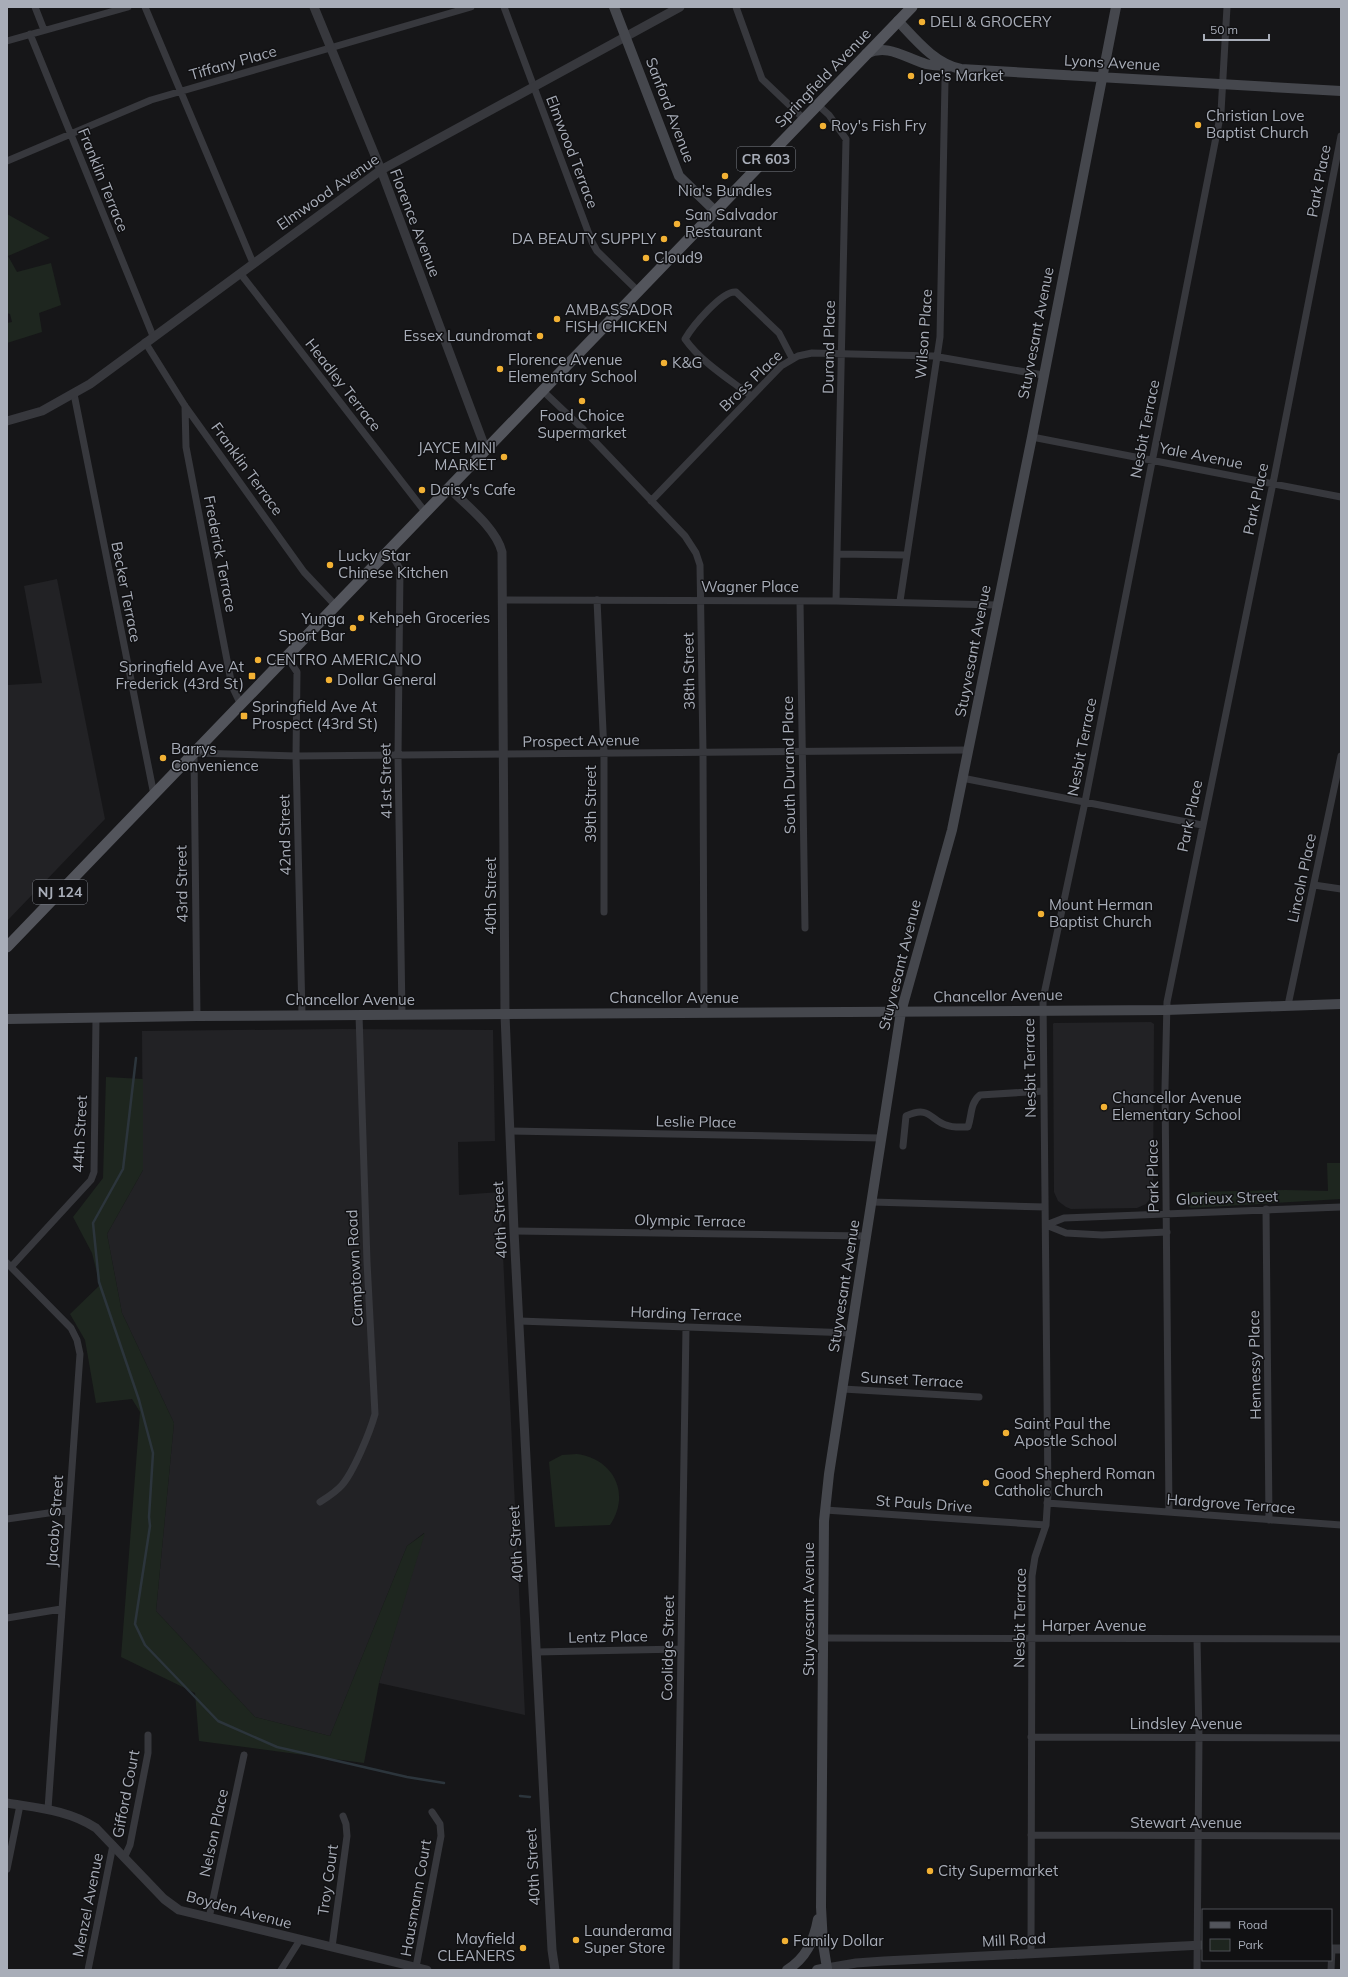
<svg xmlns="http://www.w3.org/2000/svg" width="1348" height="1977" font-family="Mulish,sans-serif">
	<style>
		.built { fill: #222225 }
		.green { fill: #1e261f }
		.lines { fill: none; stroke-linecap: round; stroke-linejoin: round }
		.stream { stroke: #2c353c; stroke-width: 2.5 }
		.minor { stroke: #37383d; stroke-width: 7 }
		.tertiary { stroke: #37383d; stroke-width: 9 }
		.secondary { stroke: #45474d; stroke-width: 10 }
		.primary { stroke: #53555c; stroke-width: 11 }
		.poi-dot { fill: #f2b134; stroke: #111113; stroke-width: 1.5 }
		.labels { text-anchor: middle; stroke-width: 3; stroke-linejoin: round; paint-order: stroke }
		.shield { fill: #111113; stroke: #7b7e86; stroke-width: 1 }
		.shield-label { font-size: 14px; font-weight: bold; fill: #a8adb8 }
		.poi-label { font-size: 15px; fill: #a8adb8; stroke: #111113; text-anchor: start }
		.street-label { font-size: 15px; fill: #a8adb8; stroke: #111113 }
	</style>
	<rect width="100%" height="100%" fill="#161618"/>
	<path class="built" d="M57 579 105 819 7 921V685L42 683 24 586Z
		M1151 1022 1154 1024 1153 1195 1146 1204 1137 1208 1071 1209 1066 1207 1058 1201 1054 1192 1053 1024 1054 1023Z
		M342 1029 493 1030 495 1141 458 1142 459 1195 500 1192 525 1715 379 1683 424 1533 407 1546 330 1736 255 1717 156 1611 174 1423 122 1313 107 1234 143 1170 142 1031Z"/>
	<path class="green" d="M7 214 50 238 8 256 17 272 51 263 61 305 39 313 42 332 7 343V323L12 322 10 314 7 313Z
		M106 1077 143 1079V1170L107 1234 122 1313 174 1423 156 1611 255 1717 330 1736 407 1546 425 1533 379 1683 364 1763 199 1741 195 1693 121 1657 140 1412 132 1399 96 1403 85 1340 70 1314 100 1285 92 1253 73 1217 103 1178Z
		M1327 1163H1341V1199L1191 1208 1181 1201 1192 1192 1286 1190 1328 1191Z
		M577 1454C614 1459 631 1494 610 1525L555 1527 549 1462 562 1455Z"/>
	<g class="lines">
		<path class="stream" d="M136 1058 123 1169 93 1223 99 1282 139 1400 153 1453 149 1517 150 1526 135 1624 145 1645 218 1721 277 1747 407 1777 444 1783
			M520 1796 530 1797"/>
		<path class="minor" d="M35 7 44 30
			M145 7 253 263
			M504 7 592 242 597 251 639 292
			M736 7 762 79 804 119
			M30 34 153 336
			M7 41 128 7
			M818 105 829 115 846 139 836 601
			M7 161 151 100 471 7
			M240 273 426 513
			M145 342 185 406 304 572 336 606
			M543 391 582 428 685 536 696 553 700 565 703 752 704 1013
			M74 394 154 795
			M751 396C729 379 701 362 685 339 692 327 722 290 736 292L779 333 792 358
			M185 406 186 447 232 686 241 705
			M1032 437 1341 497
			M651 501 781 366 798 356 812 353 933 356 1043 375
			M389 550 400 569 398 756 402 1015
			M838 554 906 555
			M503 600 836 601 997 605
			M597 600 604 753V912
			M800 601 805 928
			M900 601 940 337 945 81 948 66
			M287 657 297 672 296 756 302 1015
			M962 778 1202 825
			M1314 885 1341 889
			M1288 1005 1341 756
			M197 1016 194 753 296 756 968 750
			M510 1131 881 1138
			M903 1146 906 1116C930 1105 930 1120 946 1125 953 1128 961 1127 968 1127 972 1115 970 1103 980 1095L1044 1091
			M872 1202 1045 1207
			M1266 1209 1269 1520
			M1046 1225 1064 1218 1341 1207
			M1046 1225 1066 1233 1102 1235 1167 1232
			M514 1231 866 1236
			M7 1263 71 1328 77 1340 80 1354 48 1809
			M11 1267 91 1180 94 1172 96 1018
			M519 1321 851 1333
			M843 1389 979 1397
			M320 1502C328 1497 336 1492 342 1485 354 1471 370 1432 375 1414L367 1262 359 1015
			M1047 1503 1341 1525
			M825 1510 1046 1525
			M1169 1512 1165 1088 1167 1002 1274 478 1341 136
			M7 1519 69 1510
			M7 1618 61 1609
			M824 1638 1341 1639
			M536 1652 681 1649
			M1031 1737 1341 1738
			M1031 1835 1341 1836
			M124 1858 130 1845 148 1753V1735
			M7 1869 20 1805
			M209 1918 244 1755
			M332 1947 347 1836 346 1824 343 1816
			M1031 1953 1032 1576 1035 1557 1046 1525 1048 1494 1043 999 1085 802 1221 112 1227 7
			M416 1967 441 1836 440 1824 432 1812
			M88 1970 113 1845
			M281 1970 300 1940
			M676 1970 686 1327
			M1197 1970 1199 1737 1197 1639
			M1331 1970 1332 1949"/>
		<path class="tertiary" d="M314 7 381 170 486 450
			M7 421 42 411 90 384 381 170 680 7
			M449 488C467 506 496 528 502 552L505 1015 514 1231 552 1950 555 1970
			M7 1803C38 1808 69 1810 96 1828L164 1899 179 1910 427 1970
			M1331 1949H1341
			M827 1968 856 1963 884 1961 1203 1945"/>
		<path class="secondary" d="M614 7 679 176 716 212
			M898 21C916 40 935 64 961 69L1341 91
			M866 54C888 43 905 58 926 64 933 66 941 65 948 66
			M7 1019 197 1016 1166 1010 1341 1004
			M827 1968 823 1944 821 1907 824 1521 829 1474 901 1012 952 830 1032 437 1116 7
			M787 1970C806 1958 814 1941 818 1919
			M817 1970 827 1968"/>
		<path class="primary" d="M7 947 912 7"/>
	</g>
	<g class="poi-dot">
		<circle cx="922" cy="22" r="4"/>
		<circle cx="911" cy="76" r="4"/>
		<circle cx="1198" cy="125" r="4"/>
		<circle cx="823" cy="126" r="4"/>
		<circle cx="725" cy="176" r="4"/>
		<circle cx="677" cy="224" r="4"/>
		<circle cx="664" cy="239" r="4"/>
		<circle cx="646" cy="258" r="4"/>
		<circle cx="557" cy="319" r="4"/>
		<circle cx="540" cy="336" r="4"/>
		<circle cx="664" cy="363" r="4"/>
		<circle cx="500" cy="369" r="4"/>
		<circle cx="582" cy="401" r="4"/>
		<circle cx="504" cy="457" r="4"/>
		<circle cx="422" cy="490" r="4"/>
		<circle cx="330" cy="565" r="4"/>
		<circle cx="361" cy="618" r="4"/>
		<circle cx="353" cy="628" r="4"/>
		<circle cx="258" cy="660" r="4"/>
		<rect x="248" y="672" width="8" height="8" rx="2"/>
		<circle cx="329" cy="680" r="4"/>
		<rect x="240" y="712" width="8" height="8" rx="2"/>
		<circle cx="163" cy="758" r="4"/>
		<circle cx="1041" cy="914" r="4"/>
		<circle cx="1104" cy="1107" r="4"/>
		<circle cx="1006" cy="1433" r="4"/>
		<circle cx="986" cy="1483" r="4"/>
		<circle cx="930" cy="1871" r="4"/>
		<circle cx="576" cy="1940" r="4"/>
		<circle cx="785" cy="1941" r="4"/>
		<circle cx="523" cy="1948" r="4"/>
	</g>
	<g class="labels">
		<g class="shield">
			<rect x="737" y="147" width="58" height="24" rx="3"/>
			<rect x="33" y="880" width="54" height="24" rx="3"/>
		</g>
		<g class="shield-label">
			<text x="766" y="164">CR 603</text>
			<text x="60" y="897">NJ 124</text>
		</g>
		<g class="poi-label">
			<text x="930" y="27">DELI &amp; GROCERY</text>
			<text x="919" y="81">Joe's Market</text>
			<text x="1206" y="121">Christian Love<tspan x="1206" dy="17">Baptist Church</tspan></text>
			<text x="831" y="131">Roy's Fish Fry</text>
			<text x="725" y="196" text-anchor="middle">Nia's Bundles</text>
			<text x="685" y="220">San Salvador<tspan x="685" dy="17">Restaurant</tspan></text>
			<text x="656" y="244" text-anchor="end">DA BEAUTY SUPPLY</text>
			<text x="654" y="263">Cloud9</text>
			<text x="565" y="315">AMBASSADOR<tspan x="565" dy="17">FISH CHICKEN</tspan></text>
			<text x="532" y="341" text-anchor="end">Essex Laundromat</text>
			<text x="508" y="365">Florence Avenue<tspan x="508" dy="17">Elementary School</tspan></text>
			<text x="672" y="368">K&amp;G</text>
			<text x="582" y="421" text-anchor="middle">Food Choice<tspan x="582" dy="17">Supermarket</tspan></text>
			<text x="496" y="453" text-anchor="end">JAYCE MINI<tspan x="496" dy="17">MARKET</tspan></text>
			<text x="430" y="495">Daisy's Cafe</text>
			<text x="338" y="561">Lucky Star<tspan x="338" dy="17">Chinese Kitchen</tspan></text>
			<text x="369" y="623">Kehpeh Groceries</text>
			<text x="345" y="624" text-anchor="end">Yunga<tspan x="345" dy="17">Sport Bar</tspan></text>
			<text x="266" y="665">CENTRO AMERICANO</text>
			<text x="244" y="672" text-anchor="end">Springfield Ave At<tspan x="244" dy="17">Frederick (43rd St)</tspan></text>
			<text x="337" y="685">Dollar General</text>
			<text x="252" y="712">Springfield Ave At<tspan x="252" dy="17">Prospect (43rd St)</tspan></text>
			<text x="171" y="754">Barrys<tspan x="171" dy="17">Convenience</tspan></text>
			<text x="1049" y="910">Mount Herman<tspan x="1049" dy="17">Baptist Church</tspan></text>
			<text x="1112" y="1103">Chancellor Avenue<tspan x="1112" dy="17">Elementary School</tspan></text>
			<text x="1014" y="1429">Saint Paul the<tspan x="1014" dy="17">Apostle School</tspan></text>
			<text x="994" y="1479">Good Shepherd Roman<tspan x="994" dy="17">Catholic Church</tspan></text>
			<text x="938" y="1876">City Supermarket</text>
			<text x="584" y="1936">Launderama<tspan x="584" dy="17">Super Store</tspan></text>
			<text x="515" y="1944" text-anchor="end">Mayfield<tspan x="515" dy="17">CLEANERS</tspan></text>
			<text x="793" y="1946">Family Dollar</text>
		</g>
		<g class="street-label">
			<text transform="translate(233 63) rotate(-16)" y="5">Tiffany Place</text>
			<text transform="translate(1112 63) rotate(3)" y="5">Lyons Avenue</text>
			<text transform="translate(823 78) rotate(-46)" y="5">Springfield Avenue</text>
			<text transform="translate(670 110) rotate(69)" y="5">Sanford Avenue</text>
			<text transform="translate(572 152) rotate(69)" y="5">Elmwood Terrace</text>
			<text transform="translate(103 180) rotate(68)" y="5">Franklin Terrace</text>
			<text transform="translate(1319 181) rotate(-79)" y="5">Park Place</text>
			<text transform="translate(328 192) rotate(-35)" y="5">Elmwood Avenue</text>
			<text transform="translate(415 223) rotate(69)" y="5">Florence Avenue</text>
			<text transform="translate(1036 333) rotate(-79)" y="5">Stuyvesant Avenue</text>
			<text transform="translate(924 334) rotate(-86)" y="5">Wilson Place</text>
			<text transform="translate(829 347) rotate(-89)" y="5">Durand Place</text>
			<text transform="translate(751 381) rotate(-44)" y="5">Bross Place</text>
			<text transform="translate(343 385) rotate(52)" y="5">Headley Terrace</text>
			<text transform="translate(1145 429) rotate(-79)" y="5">Nesbit Terrace</text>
			<text transform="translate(1201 456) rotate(11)" y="5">Yale Avenue</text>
			<text transform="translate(247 469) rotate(54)" y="5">Franklin Terrace</text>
			<text transform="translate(1256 499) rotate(-78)" y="5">Park Place</text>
			<text transform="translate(220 554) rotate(79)" y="5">Frederick Terrace</text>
			<text x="750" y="592">Wagner Place</text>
			<text transform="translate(126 592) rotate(79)" y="5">Becker Terrace</text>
			<text transform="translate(973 651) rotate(-79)" y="5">Stuyvesant Avenue</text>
			<text transform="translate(689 671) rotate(-91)" y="5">38th Street</text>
			<text transform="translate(581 741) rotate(-1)" y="5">Prospect Avenue</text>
			<text transform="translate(1082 747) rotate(-79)" y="5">Nesbit Terrace</text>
			<text transform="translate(789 765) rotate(-91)" y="5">South Durand Place</text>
			<text transform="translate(386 781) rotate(-91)" y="5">41st Street</text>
			<text transform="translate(591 804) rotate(-90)" y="5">39th Street</text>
			<text transform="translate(1190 816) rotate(-78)" y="5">Park Place</text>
			<text transform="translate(285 835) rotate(-91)" y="5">42nd Street</text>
			<text transform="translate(1302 878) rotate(-78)" y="5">Lincoln Place</text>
			<text transform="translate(182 884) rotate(-91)" y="5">43rd Street</text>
			<text transform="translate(491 896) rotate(-90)" y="5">40th Street</text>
			<text transform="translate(900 965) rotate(-76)" y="5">Stuyvesant Avenue</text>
			<text transform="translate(998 996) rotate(-1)" y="5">Chancellor Avenue</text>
			<text x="674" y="1003">Chancellor Avenue</text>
			<text x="350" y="1005">Chancellor Avenue</text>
			<text transform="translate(1030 1068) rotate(-91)" y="5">Nesbit Terrace</text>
			<text transform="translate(696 1122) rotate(1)" y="5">Leslie Place</text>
			<text transform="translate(80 1134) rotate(-87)" y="5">44th Street</text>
			<text transform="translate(1153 1176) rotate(-91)" y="5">Park Place</text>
			<text transform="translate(1227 1198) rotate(-2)" y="5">Glorieux Street</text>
			<text transform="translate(500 1220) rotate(-93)" y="5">40th Street</text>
			<text transform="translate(690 1221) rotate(1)" y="5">Olympic Terrace</text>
			<text transform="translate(355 1268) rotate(-93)" y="5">Camptown Road</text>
			<text transform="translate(844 1286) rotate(-81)" y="5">Stuyvesant Avenue</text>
			<text transform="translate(686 1314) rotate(2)" y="5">Harding Terrace</text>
			<text transform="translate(1255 1365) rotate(-91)" y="5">Hennessy Place</text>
			<text transform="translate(912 1380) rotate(3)" y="5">Sunset Terrace</text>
			<text transform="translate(924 1504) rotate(4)" y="5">St Pauls Drive</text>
			<text transform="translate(1231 1504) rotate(4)" y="5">Hardgrove Terrace</text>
			<text transform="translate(55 1521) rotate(-86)" y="5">Jacoby Street</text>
			<text transform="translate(516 1544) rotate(-93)" y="5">40th Street</text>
			<text transform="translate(809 1609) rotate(-90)" y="5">Stuyvesant Avenue</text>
			<text transform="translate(1020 1618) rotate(-89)" y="5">Nesbit Terrace</text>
			<text x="1094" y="1631">Harper Avenue</text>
			<text transform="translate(608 1637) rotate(-1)" y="5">Lentz Place</text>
			<text transform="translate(668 1648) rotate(-89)" y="5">Coolidge Street</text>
			<text x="1186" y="1729">Lindsley Avenue</text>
			<text transform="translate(126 1794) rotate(-79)" y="5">Gifford Court</text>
			<text x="1186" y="1828">Stewart Avenue</text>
			<text transform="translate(214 1833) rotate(-78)" y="5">Nelson Place</text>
			<text transform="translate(533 1867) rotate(-93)" y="5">40th Street</text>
			<text transform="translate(328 1880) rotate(-82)" y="5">Troy Court</text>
			<text transform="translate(416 1898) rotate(-80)" y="5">Hausmann Court</text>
			<text transform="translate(88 1905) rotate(-79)" y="5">Menzel Avenue</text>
			<text transform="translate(239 1910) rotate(15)" y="5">Boyden Avenue</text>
			<text transform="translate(1014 1940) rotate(-3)" y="5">Mill Road</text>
		</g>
	</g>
	<rect width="1348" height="1977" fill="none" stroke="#a8adb8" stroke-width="16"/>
	<rect x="1202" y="1909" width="130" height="52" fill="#111113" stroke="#4d4f55"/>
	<rect x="1210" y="1922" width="20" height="6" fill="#53555c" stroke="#4d4f55"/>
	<text x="1238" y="1929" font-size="12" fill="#a8adb8">Road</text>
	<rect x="1210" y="1939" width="20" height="12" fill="#1e261f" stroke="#4d4f55"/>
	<text x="1238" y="1949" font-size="12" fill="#a8adb8">Park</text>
	<path d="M1204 34v6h65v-6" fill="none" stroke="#a8adb8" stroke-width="2"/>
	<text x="1210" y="34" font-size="12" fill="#a8adb8" stroke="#111113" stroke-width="3" paint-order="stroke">50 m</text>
</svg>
